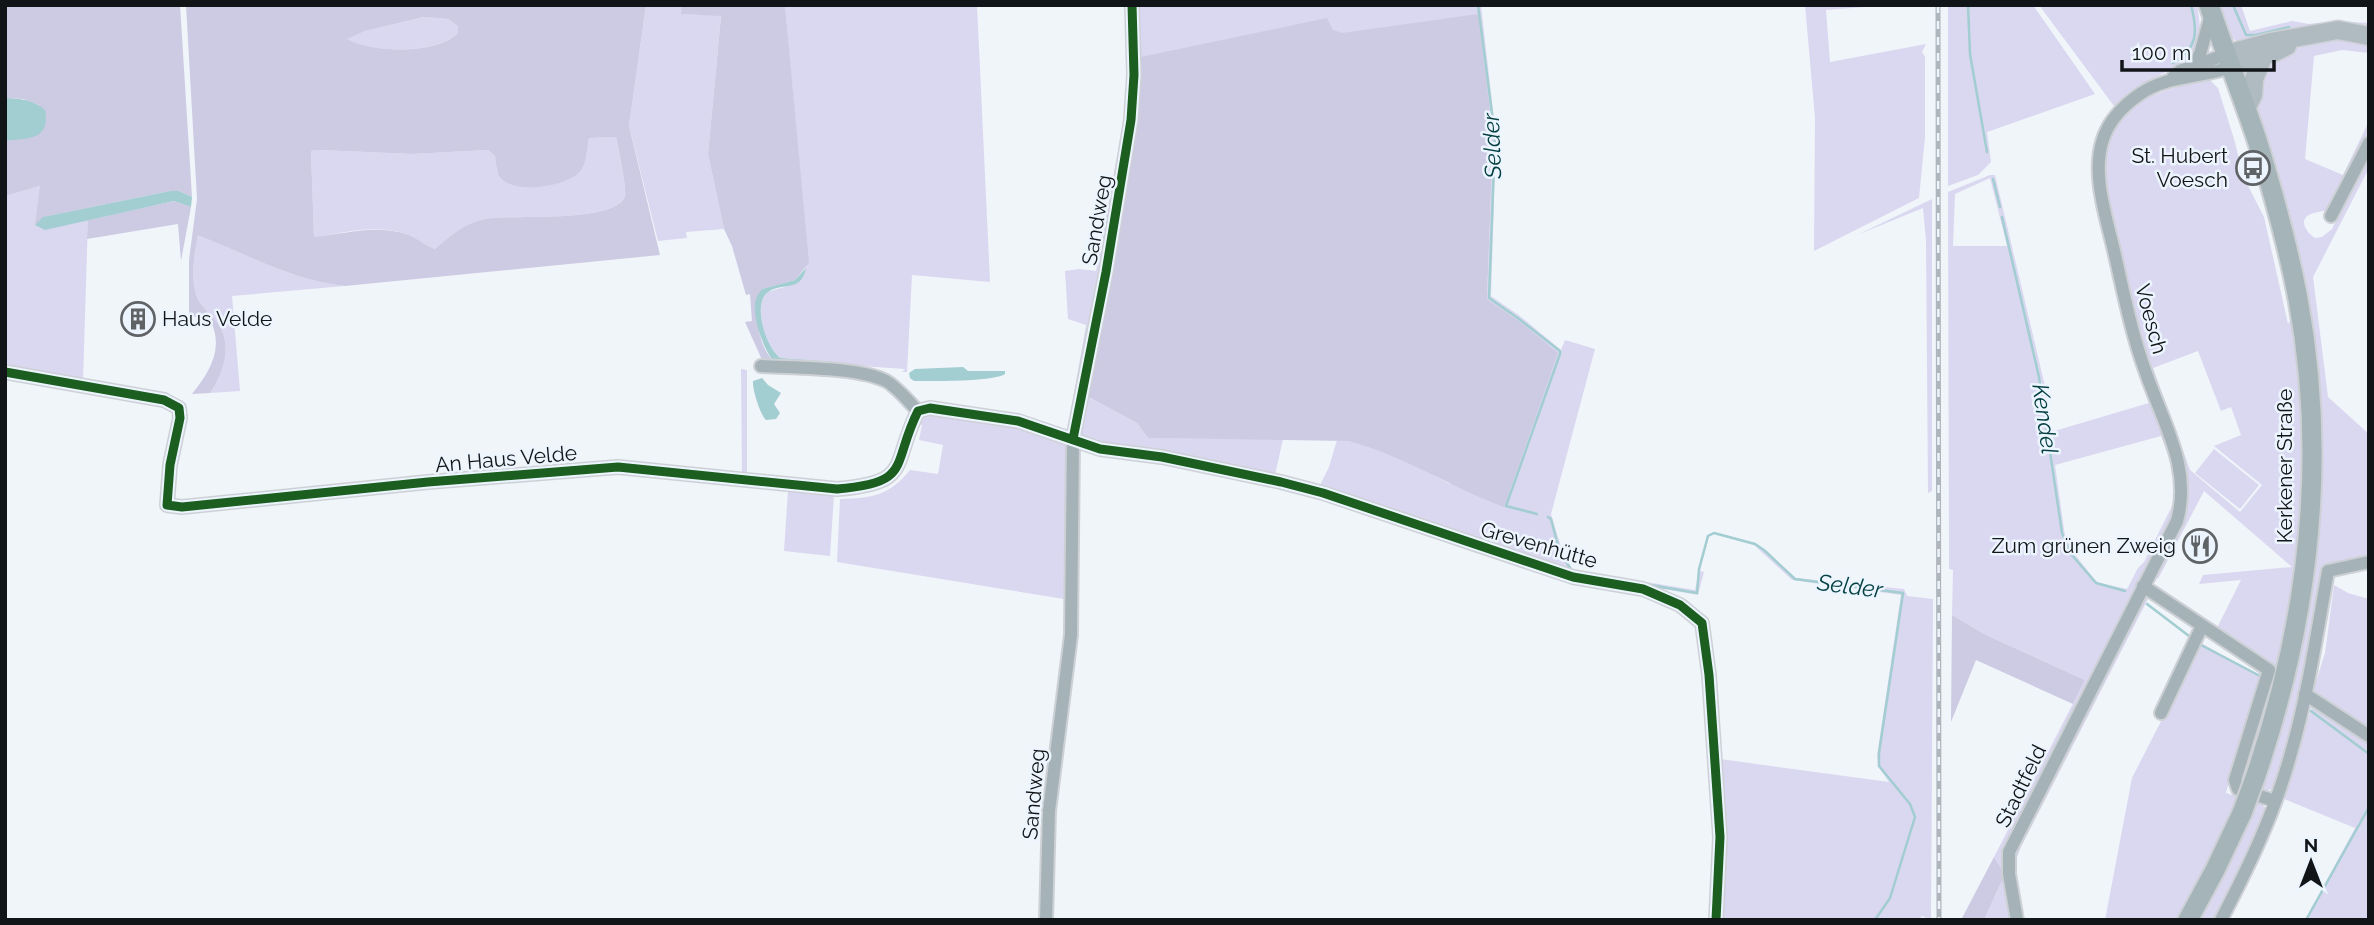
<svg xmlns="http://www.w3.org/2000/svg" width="2374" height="925" font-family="Raleway,sans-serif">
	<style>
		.green { fill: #dad7f0; fill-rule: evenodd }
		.forest { fill: #cdcae3; fill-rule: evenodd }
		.water { fill: #a2cdd1 }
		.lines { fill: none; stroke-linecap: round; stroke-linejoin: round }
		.stream { stroke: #a2cdd1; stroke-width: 2.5 }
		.street-casing { stroke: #cdd1d5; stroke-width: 16 }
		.secondary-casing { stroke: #cdd1d5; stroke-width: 21 }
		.primary-casing { stroke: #cdd1d5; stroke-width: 23 }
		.street { stroke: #a5b3b9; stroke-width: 12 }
		.secondary { stroke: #afbbc1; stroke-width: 18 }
		.primary { stroke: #a5b4b9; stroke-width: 19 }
		.rail-casing { stroke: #afb6bb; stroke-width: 5 }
		.rail { stroke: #ecf5fe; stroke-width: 2.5; stroke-dasharray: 8; stroke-linecap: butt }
		.primary-bridge-casing { stroke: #cdd1d5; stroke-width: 23; stroke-linecap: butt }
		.primary-bridge { stroke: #a5b4b9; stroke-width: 19 }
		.cycleway-casing { stroke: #ecf5fe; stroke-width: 13 }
		.cycleway { stroke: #1b5e20; stroke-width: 9 }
		.labels { text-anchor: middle; stroke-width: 5; stroke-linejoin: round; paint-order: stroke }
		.poi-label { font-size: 21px; fill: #121517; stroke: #ecf5fe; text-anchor: end }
		.street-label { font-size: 21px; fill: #121517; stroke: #ecf5fe }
		.water-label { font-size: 23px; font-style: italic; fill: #054043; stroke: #ecf5fe }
	</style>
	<rect width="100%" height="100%" fill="#f0f5fa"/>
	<path class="green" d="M646 5H682V14L721 15 708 154 724 229 686 232 687 238 658 241 629 126Z
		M785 5H977L990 282 912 275 907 372H902L905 369 846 365 835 367 837 362 781 358C767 350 752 305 767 293 769 291 774 290 777 289 799 284 799 282 808 263Z
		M1134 5H1481L1496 137 1491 296 1520 316 1561 350 1565 340 1595 349 1551 514 1565 560 1573 570 1695 590 1707 535 1714 532 1755 543 1796 578 1904 589 1907 596 1933 599 1931 920 1922 916 1919 920H1722L1727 848 1720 759 1889 782 1878 766 1877 756 1901 595 1792 580 1754 545 1715 534 1709 536 1700 571 1704 572 1698 595 1576 574 1319 487 1329 467 1337 440C1377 442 1416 465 1450 484L1519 321 1487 299 1493 137 1345 36 1136 58Z
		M1805 5H1891L1826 10 1830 62 1926 44 1922 52 1925 57V137L1919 198 1814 251 1815 118Z
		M1948 5H2033L2095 94 1987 132 1991 162 1978 175 1948 186Z
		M2039 5H2197C2208 64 2186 58 2144 84 2134 90 2125 101 2114 106Z
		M2216 5H2241L2250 31 2292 21 2309 24 2336 21 2369 23V27L2355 25 2243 45 2230 37Z
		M424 17 448 19 458 26V33C436 55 372 53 346 39L365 31Z
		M2332 37 2369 40V53L2342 50 2314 56 2305 159 2343 175 2369 121C2369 147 2342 185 2330 209 2323 212 2318 211 2311 214 2297 220 2307 233 2315 238L2322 237 2332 229 2369 154V168L2313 277 2328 397 2369 434V559L2324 567C2311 642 2298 715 2275 787L2263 793 2260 798 2266 812 2252 848 2216 920H2192L2271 746 2316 448 2255 92 2267 62 2279 54Z
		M2209 79 2218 88 2234 139 2244 178 2264 217 2288 324 2295 314 2305 435 2300 573 2272 706 2225 835 2180 920H2105L2132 778 2201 643 2262 677 2237 750 2226 793 2232 795 2240 791 2239 776 2270 685 2216 630 2241 580 2199 584 2203 575 2292 567 2204 491 2158 579 2154 573 2185 507 2143 352 2106 191C2096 111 2142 94 2209 79ZM2198 351 2221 411 2231 407 2241 435 2214 446 2262 485 2240 512 2190 470 2153 368Z
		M1130 86 1124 155 1071 431 1067 433 1086 325 1068 319 1065 271 1079 269 1096 271Z
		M616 137C618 147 627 189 625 196 616 224 510 214 485 219 464 223 451 235 435 249 425 246 417 237 406 234 376 224 344 232 314 238L311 151 319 150 412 154 488 150 495 156 497 172 586 158 589 138Z
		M1990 175H1995L2045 386 2051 432 2149 403C2155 411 2157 420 2161 428 2173 459 2183 487 2173 519L2010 840C2002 867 2008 892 2013 920H1984L2005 874 1994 857 2085 680 1986 635 1952 615 1953 570 1949 569 1948 192ZM1990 178 2007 246H1953L1955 194ZM2161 436C2168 456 2180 479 2175 500L2144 562 2138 568 2127 589 2100 583 2096 581 2072 551 2065 536 2055 465Z
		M40 186 45 229 88 220 83 381 5 368V196Z
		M1932 199V491L1928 493 1926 241 1923 208 1857 235Z
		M198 234C245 254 294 281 345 286L232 296 240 391 210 393C224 373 234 343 216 321 208 311 197 304 195 290 191 272 195 252 198 234Z
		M741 369 747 370V476L742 475Z
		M1085 395 1137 423 1148 438 1283 439 1275 475 1097 444 1077 433Z
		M929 414 1023 428 1068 442 1070 600 837 562 840 499C872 498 889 496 910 470L938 474 943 445 919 440 922 425 916 424 922 417Z
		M2214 449 2259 485 2240 509 2195 473Z
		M788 491 834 495 830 556 784 551Z
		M2334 585 2348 593 2369 599V731L2315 696 2314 688 2325 653Z
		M2142 595H2150L2021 847 2013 868 2012 857Z
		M2313 704 2369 741V920H2305L2355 828 2282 798Z"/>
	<path class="forest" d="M6 5H180L192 197 179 191H170L44 217 35 225 40 186 5 196V141L11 140 39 105 23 99 5 98Z
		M186 5H646L629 126 660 255 345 286C294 281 246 254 198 235 195 252 191 272 195 290 197 304 208 311 216 321 234 343 224 373 210 393L192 394C209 373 224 349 211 322L189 315V260L197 199ZM424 17 448 19 458 26V33C437 55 372 53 347 39L365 31ZM616 137C618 146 627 189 625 196 616 224 510 214 485 219 464 223 451 235 435 249 425 246 417 237 406 234 375 224 344 234 314 237L311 151 319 150 412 154 488 150 495 156C496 163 496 171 500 177 513 195 569 187 581 170 587 161 587 149 589 138Z
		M682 5H785L809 263 795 280 762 289C757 317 754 340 775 363L763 362 745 322 752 321 750 294 746 295 732 246 724 229 708 154 721 16 681 14Z
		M1478 14 1493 137 1487 299 1519 321 1558 353 1504 507C1450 487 1403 455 1348 441L1148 438 1137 423 1085 395 1136 58 1327 18 1333 30 1342 33Z
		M174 201 191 207 181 261 178 224 87 239 88 220Z
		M1952 615 1986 635 2085 680 2073 704 1976 660 1951 722Z
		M1994 857 2005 874 1984 920H1961Z"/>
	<path class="water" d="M5 98C20 99 33 99 45 110 51 142 25 138 5 141Z
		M170 191H179L192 197 191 207 174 201 45 230 35 225 43 217Z
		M806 268C801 294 781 281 767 293 752 305 767 350 781 358L837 362V365L775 363C764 351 751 316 756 299 757 295 760 292 762 289L795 280Z
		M963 367 968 371H1005V374C992 382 933 381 914 381L910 378 909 373 915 369Z
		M762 378 768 385 781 393 774 404 780 413 776 419 766 420C760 414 752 389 753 381Z"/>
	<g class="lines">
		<path class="stream" d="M1478 5 1495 137 1489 298 1519 319 1560 351V354L1506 506 1537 514
			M1968 5 1970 54 1987 152
			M2233 5 2246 35H2256L2289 27
			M2173 63C2198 48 2198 32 2191 5
			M1993 179 2000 207
			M2002 217 2039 377 2062 533 2071 554 2096 583 2125 591
			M1548 517 1551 519 1559 550 1572 571
			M1644 584 1697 593 1699 569 1708 536 1714 533 1755 544 1764 550 1795 579 1903 593 1879 753V766L1910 804 1915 817 1890 898 1875 920
			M2147 604 2189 636
			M2201 645 2260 676
			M2311 711 2369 754
			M2306 920 2369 807"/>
		<g class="street-casing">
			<path id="street" d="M2192 66 2200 54 2211 15
				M2173 77 2180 71 2227 54
				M2331 216 2369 143
				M761 366C793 368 859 367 886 381 897 387 908 401 918 411
				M5 372 164 400 179 408 180 418 170 465 167 505 182 507 428 482 618 467 837 489C913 483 891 465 918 411L930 408 1018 421 1100 449 1162 457 1281 482 1323 493 1573 577 1643 589 1680 605 1702 623 1709 675 1720 837 1716 920
				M2143 586 2269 670 2235 780 2238 789 2275 801
				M2305 694 2369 736
				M2161 713 2202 626
				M1046 920 1049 811 1071 635 1073 439 1106 272 1131 120 1134 75 1132 5
				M2017 920 2009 874V852L2177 521C2192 468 2163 423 2146 373 2132 335 2124 295 2115 255 2107 219 2091 175 2103 139 2109 121 2124 105 2140 94 2167 75 2201 78 2231 67
				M2221 920C2249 866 2275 812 2291 753 2308 694 2317 632 2328 571L2369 562"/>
		</g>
		<g class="secondary-casing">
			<path id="secondary" d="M2227 54 2271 42 2338 30 2369 36
				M2231 67 2275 52 2287 46
				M2246 109 2253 95 2254 79 2263 57"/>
		</g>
		<g class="primary-casing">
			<path id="primary" d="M2209 5C2224 50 2242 95 2257 140 2273 192 2288 246 2298 299 2328 461 2308 623 2255 778
				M2188 920 2215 870 2242 813"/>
		</g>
		<use href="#street" class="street"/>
		<use href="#secondary" class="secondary"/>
		<use href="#primary" class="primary"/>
		<g class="rail-casing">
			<path id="rail" d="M1938 5 1939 920"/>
		</g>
		<use href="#rail" class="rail"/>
		<g class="primary-bridge-casing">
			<path id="primary-bridge" d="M2242 813 2255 778"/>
		</g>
		<use href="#primary-bridge" class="primary-bridge"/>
		<g class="cycleway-casing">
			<path id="cycleway" d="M5 372 164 400 179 408 180 418 170 465 167 505 182 507 428 482 618 467 837 489C913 483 891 465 918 411L930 408 1018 421 1100 449 1162 457 1281 482 1323 493 1573 577 1643 589 1680 605 1702 623 1709 675 1720 837 1716 920
				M1073 439 1106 272 1131 120 1134 75 1132 5"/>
		</g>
		<use href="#cycleway" class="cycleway"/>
	</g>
	<defs>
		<g id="bus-ring" transform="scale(1.75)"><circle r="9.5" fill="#ecf5fe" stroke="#606366" stroke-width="1.5"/><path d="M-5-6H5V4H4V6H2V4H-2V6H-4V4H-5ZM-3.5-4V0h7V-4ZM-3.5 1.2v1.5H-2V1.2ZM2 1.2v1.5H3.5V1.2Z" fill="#606366"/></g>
		<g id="building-ring" transform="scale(1.75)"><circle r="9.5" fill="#ecf5fe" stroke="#606366" stroke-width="1.5"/><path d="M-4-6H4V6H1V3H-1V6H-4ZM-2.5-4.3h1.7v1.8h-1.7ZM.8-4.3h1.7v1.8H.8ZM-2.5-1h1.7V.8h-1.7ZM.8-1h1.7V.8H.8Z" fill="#606366"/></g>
		<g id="restaurant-ring" transform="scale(1.75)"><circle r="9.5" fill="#ecf5fe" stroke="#606366" stroke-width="1.5"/><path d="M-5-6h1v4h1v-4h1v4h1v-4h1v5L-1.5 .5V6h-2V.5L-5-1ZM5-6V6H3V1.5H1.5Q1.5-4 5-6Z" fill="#606366"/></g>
	</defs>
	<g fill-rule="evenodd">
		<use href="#bus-ring" x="2253" y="168"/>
		<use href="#building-ring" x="138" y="319"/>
		<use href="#restaurant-ring" x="2200" y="546"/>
	</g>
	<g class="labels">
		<g class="poi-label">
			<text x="2228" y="163">St. Hubert<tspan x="2228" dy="24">Voesch</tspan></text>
			<text x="162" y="326" text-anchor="start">Haus Velde</text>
			<text x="2176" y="553">Zum grünen Zweig</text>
		</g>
		<g class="street-label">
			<text transform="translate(1097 220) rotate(-80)" y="7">Sandweg</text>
			<text transform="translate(2151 319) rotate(75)" y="7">Voesch</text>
			<text transform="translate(506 459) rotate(-5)" y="7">An Haus Velde</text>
			<text transform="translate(2285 466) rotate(-90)" y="7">Kerkener Straße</text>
			<text transform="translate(1539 545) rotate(16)" y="7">Grevenhütte</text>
			<text transform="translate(2021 786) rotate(-64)" y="7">Stadtfeld</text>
			<text transform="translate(1034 794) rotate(-85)" y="7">Sandweg</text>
		</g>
		<g class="water-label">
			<text transform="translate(1492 146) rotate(-92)" y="8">Selder</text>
			<text transform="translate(2045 419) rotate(82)" y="8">Kendel</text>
			<text transform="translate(1850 586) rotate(7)" y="8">Selder</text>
		</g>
	</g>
	<rect width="2374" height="925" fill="none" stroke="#121517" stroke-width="14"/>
	<g transform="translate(2311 862)" stroke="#ecf5fe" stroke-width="5" paint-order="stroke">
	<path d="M0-5L12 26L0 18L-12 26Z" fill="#121517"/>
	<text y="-10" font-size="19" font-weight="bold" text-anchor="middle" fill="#121517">N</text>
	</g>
	<path d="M2122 60v10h152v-10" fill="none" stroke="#121517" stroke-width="3.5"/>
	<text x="2132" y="60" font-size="21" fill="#121517" stroke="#ecf5fe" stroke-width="5" paint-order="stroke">100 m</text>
</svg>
